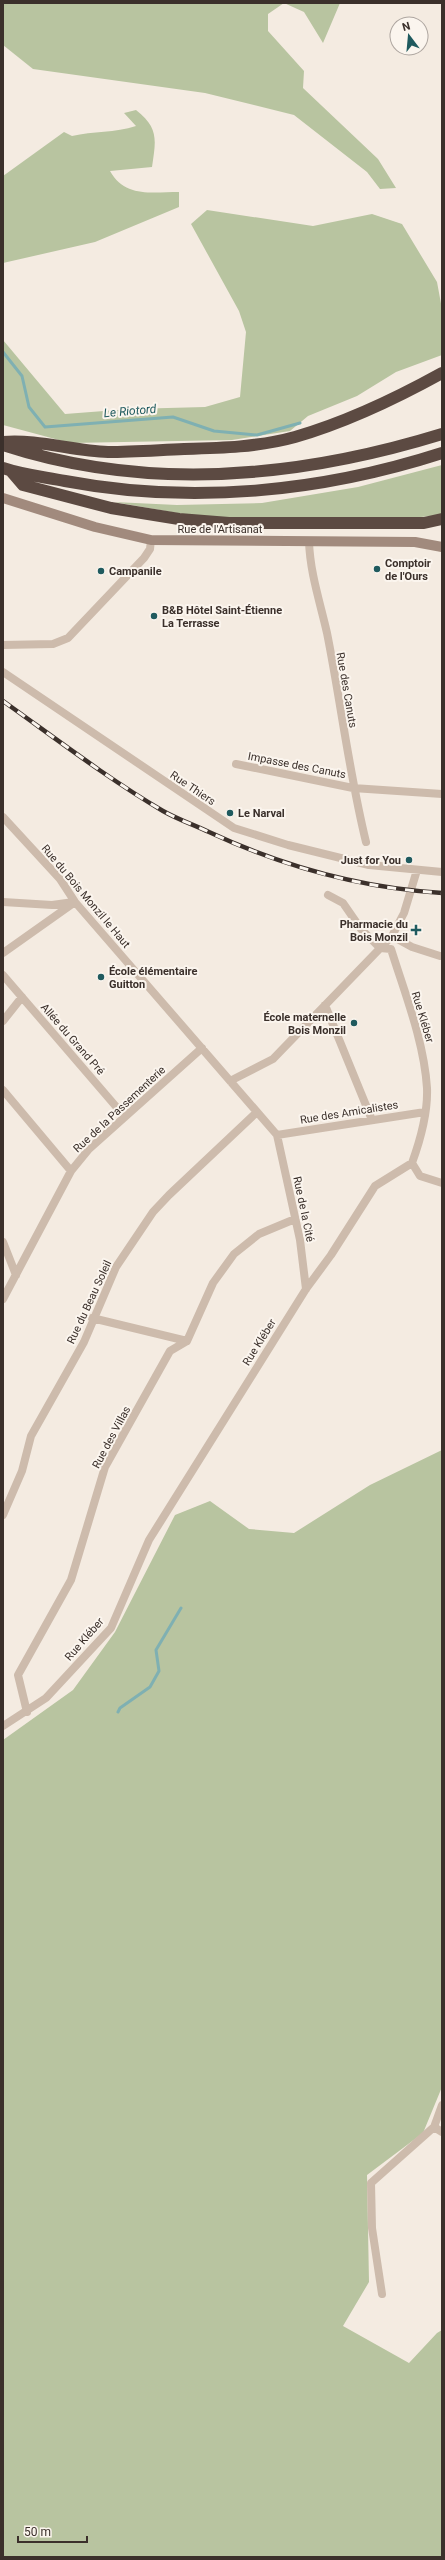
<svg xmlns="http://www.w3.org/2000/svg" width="445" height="2560" font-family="Roboto,sans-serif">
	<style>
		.green { fill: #b8c4a0 }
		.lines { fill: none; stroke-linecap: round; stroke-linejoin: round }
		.stream { stroke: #7fb0b2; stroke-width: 3 }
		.street { stroke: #cdbbac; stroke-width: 8 }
		.secondary { stroke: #a18a7d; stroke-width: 10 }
		.highway { stroke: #5c4a42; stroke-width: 12 }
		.rail-casing { stroke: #3b302b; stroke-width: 4.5 }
		.rail { stroke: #fbf5ee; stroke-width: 3; stroke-dasharray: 9; stroke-linecap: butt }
		.poi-dot { fill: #1f5a5e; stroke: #fbf5ee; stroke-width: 1.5 }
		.labels { text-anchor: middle; stroke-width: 4; stroke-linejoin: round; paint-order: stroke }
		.street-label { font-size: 11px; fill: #3b302b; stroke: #fbf5ee }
		.poi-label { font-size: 11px; font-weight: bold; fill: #3b302b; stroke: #fbf5ee; text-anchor: start }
		.water-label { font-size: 12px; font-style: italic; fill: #1f5a5e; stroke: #fbf5ee }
	</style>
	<rect width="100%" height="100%" fill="#f4ebe1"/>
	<path class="green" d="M3 3H340L323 43 304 12 284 3 268 14V31L304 71 303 88 378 159 396 188 380 189 367 172 294 115 205 93 33 69 3 45Z
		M136 110C159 128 156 140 152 167L110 171C125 198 152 192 179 192V207L95 242 3 263V176L64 132 72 136C93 131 115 133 136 126L124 113Z
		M207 210 313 226 372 214 402 224 437 282 442 309V355L396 372 357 396 308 416 290 431 232 440 70 443 3 425V340L65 414 130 409 205 407 240 397 246 332 239 311 191 224Z
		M442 465V515L389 520 200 517 114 502 177 505 262 503 358 487Z
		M442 1450V2087L423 2133 367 2175 369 2282 343 2326 409 2363 437 2333 442 2330V2557H3V1740L73 1690 115 1632 175 1515 210 1501 249 1529 294 1533 370 1485Z"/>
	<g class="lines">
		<path class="stream" d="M3 352 22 376 29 407 45 427 173 417 214 431 257 435 300 423
			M118 1712 120 1708 150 1687 159 1671 156 1650 181 1608"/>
		<path class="street" d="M309 541C310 573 320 602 327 633 341 703 349 773 366 842
			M3 645 53 644 68 638 144 558 150 549 151 540
			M3 672 234 828 288 845 369 865 442 872
			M236 764 353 788 442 794
			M3 817 60 879 75 902 277 1135 300 1240 306 1289
			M328 895 343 903 361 929 380 948
			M3 902 52 905 74 902
			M392 936 404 913 417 870
			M3 953 75 902
			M3 975 125 1117
			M325 1005 372 1120
			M3 1021 22 997
			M230 1081 273 1059 392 936 412 947 440 956
			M3 1090 71 1171
			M277 1135 425 1112
			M412 1163 420 1176 442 1183
			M3 1242 16 1275
			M3 1299 71 1171 89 1149 202 1048
			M92 1318 187 1341
			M3 1515 22 1471 31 1436 84 1342 116 1267 153 1212 169 1195 257 1112
			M27 1712 18 1675 71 1580 105 1467 170 1351 187 1341 213 1283 234 1254 259 1234 295 1219
			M3 1726 46 1698 111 1628 149 1540 306 1289 331 1255 375 1186 412 1163C420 1141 428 1113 427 1088 424 1041 405 994 391 949L380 948
			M434 2127 442 2132
			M382 2294 372 2228 371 2183 434 2127 442 2105"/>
		<path class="secondary" d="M3 498 95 527 151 540 415 542 442 547"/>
		<path class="highway" d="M3 442C38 439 73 451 108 452 133 452 159 450 184 449 221 448 259 447 295 437 347 422 395 399 442 373
			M3 445C147 492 299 478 442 434
			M3 468C23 475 45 477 65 481 191 505 321 492 442 453
			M11 471 23 485 111 508 179 519 229 523H424L442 519"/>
		<g class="rail-casing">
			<path id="rail" d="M3 701C55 738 107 778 163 811 177 819 194 825 209 832 284 867 360 888 442 893"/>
		</g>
		<use href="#rail" class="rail"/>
	</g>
	<g class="poi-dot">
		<circle cx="377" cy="569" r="4"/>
		<circle cx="101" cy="571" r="4"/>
		<circle cx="154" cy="616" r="4"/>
		<circle cx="230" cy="813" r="4"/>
		<circle cx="409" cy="860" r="4"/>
		<path d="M414 924h4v4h4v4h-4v4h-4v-4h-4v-4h4z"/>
		<circle cx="101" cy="977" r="4"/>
		<circle cx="354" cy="1023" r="4"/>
	</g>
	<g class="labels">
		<g class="street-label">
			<text x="220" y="533">Rue de l'Artisanat</text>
			<text transform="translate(347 690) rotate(80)" y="4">Rue des Canuts</text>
			<text transform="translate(297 765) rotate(11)" y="4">Impasse des Canuts</text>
			<text transform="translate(193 788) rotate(34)" y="4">Rue Thiers</text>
			<text transform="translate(86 896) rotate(50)" y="4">Rue du Bois Monzil le Haut</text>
			<text transform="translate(423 1017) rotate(73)" y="4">Rue Kléber</text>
			<text transform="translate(73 1039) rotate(49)" y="4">Allée du Grand Pré</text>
			<text transform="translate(119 1109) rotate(-43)" y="4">Rue de la Passementerie</text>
			<text transform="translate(349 1112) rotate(-9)" y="4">Rue des Amicalistes</text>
			<text transform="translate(304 1209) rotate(78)" y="4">Rue de la Cité</text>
			<text transform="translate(89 1302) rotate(-65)" y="4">Rue du Beau Soleil</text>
			<text transform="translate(259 1342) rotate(-58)" y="4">Rue Kléber</text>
			<text transform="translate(111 1437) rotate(-62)" y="4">Rue des Villas</text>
			<text transform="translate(84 1639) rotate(-49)" y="4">Rue Kléber</text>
		</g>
		<g class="poi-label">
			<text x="385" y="567">Comptoir<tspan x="385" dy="13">de l'Ours</tspan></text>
			<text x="109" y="575">Campanile</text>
			<text x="162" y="614">B&amp;B Hôtel Saint-Étienne<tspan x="162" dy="13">La Terrasse</tspan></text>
			<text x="238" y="817">Le Narval</text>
			<text x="401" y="864" text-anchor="end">Just for You</text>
			<text x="408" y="928" text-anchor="end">Pharmacie du<tspan x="408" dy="13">Bois Monzil</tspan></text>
			<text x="109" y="975">École élémentaire<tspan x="109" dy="13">Guitton</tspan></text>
			<text x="346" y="1021" text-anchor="end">École maternelle<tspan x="346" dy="13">Bois Monzil</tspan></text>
		</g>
		<g class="water-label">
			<text transform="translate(130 411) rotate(-5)" y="4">Le Riotord</text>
		</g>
	</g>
	<rect width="445" height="2560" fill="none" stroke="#3b302b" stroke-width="8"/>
	<g transform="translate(409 36) rotate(344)"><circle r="19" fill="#fbf5ee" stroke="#aea6a0"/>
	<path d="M0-3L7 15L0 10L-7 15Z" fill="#1f5a5e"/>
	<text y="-6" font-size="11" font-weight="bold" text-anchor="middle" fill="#3b302b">N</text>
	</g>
	<path d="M18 2536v6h69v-6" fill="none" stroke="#3b302b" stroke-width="2"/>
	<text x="24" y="2536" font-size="12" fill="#3b302b" stroke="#fbf5ee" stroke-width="3" paint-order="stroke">50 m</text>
</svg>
